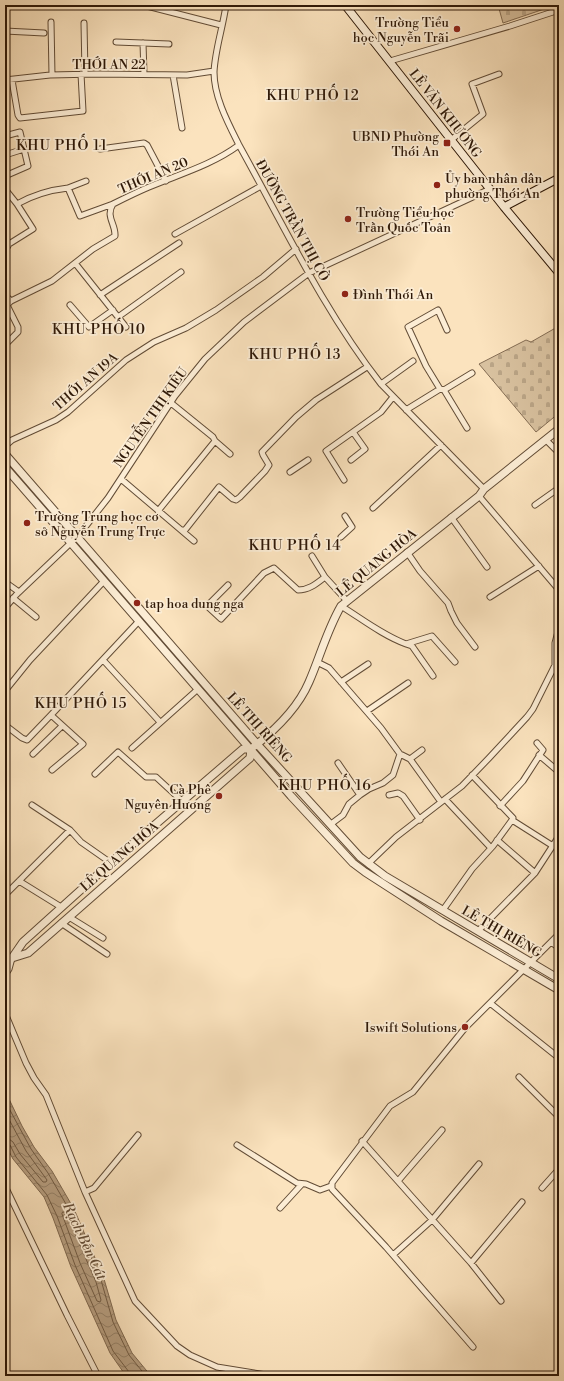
<svg xmlns="http://www.w3.org/2000/svg" width="564" height="1381" font-family="'Libre Bodoni',serif">
	<style>
		.cemetery { fill: url(#cemetery-stones); stroke: #846d54 }
		.water { fill: url(#water-waves); stroke: #806950 }
		.lines { fill: none; stroke-linecap: round; stroke-linejoin: round }
		.shore { stroke: #725c44; stroke-width: 1 }
		.minor-casing { stroke: #624c36; stroke-width: 7 }
		.tertiary-casing { stroke: #624c36; stroke-width: 9 }
		.secondary-casing { stroke: #2f1908; stroke-width: 9 }
		.minor { stroke: #fcedd5; stroke-width: 5 }
		.tertiary { stroke: #fcedd5; stroke-width: 7 }
		.secondary { stroke: #fcedd5; stroke-width: 7 }
		.poi-dot { fill: #8f2418; stroke: #fcedd5; stroke-width: 1.5 }
		.labels { text-anchor: middle; stroke-width: 3.5; stroke-linejoin: round; paint-order: stroke }
		.poi-label { font-size: 13px; fill: #2f1908; stroke: #fcedd5; text-anchor: start }
		.street-label { font-size: 13px; fill: #2f1908; stroke: #fcedd5 }
		.neighbourhood-label { font-size: 14px; letter-spacing: 1px; fill: #2f1908; stroke: #fcedd5 }
		.water-label { font-size: 14px; font-style: italic; fill: #654e38; stroke: #fcedd5 }
	</style>
	<defs>
		<pattern id="cemetery-stones" width="16" height="16" patternUnits="userSpaceOnUse"><rect width="16" height="16" fill="#d8c19f"/><path d="M2 7V4a2 2 0 0 1 4 0v3zM10 15v-3a2 2 0 0 1 4 0v3z" fill="#baa587"/></pattern>
		<pattern id="water-waves" width="16" height="10" patternUnits="userSpaceOnUse"><rect width="16" height="10" fill="#b69e80"/><path d="M0 5q4-4 8 0t8 0" fill="none" stroke="#948067"/></pattern>
	</defs>
	<rect width="100%" height="100%" fill="#fbe3be"/>
	<filter id="stains"><feTurbulence type="fractalNoise" baseFrequency=".005" numOctaves="4"/><feColorMatrix values="0 0 0 0 .2 0 0 0 0 .09 0 0 0 0 .02 0 0 0 .5 -.17"/></filter>
	<radialGradient id="worn" r=".72"><stop offset=".6" stop-color="#630" stop-opacity="0"/><stop offset="1" stop-color="#630" stop-opacity=".3"/></radialGradient>
	<path class="cemetery" d="M498 5H556L503 23Z
		M559 326V413L536 432 479 364 526 340 531 342Z"/>
	<path class="water" d="M5 1088 9 1099 22 1126 34 1147 52 1171 74 1209 104 1279 116 1320 132 1353 151 1376H126L110 1353 71 1267 53 1218 44 1197 13 1159 5 1144Z"/>
	<g class="lines">
		<path class="shore" d="M5 1101 31 1149 48 1173 70 1211 101 1280 113 1322 129 1355 146 1376
			M5 1112 26 1151 47 1180 46 1182H43L20 1154 13 1142 9 1139H5
			M5 1144 10 1145 16 1157 47 1195 57 1216 75 1265 113 1351 129 1372V1376
			M63 1212 66 1213 96 1282 101 1300 100 1302 97 1301 80 1263 62 1214Z"/>
		<g class="minor-casing">
			<path id="minor" d="M143 5 221 25
				M226 5C223 27 215 50 214 72 214 97 228 123 239 145 284 226 324 311 381 384L484 489
				M51 22 52 75
				M84 23 85 74
				M5 31 44 33
				M116 42 169 44
				M143 43 144 74
				M390 61 510 26 559 10
				M173 75 182 128
				M5 80 50 75 97 74 187 75 214 71
				M12 80 18 115 20 118 83 111 81 74
				M5 136 20 132 28 166 5 176
				M451 140 483 114 472 84 499 74
				M100 149 144 143 147 145 166 181
				M5 155 24 149
				M68 188 86 181
				M5 189 17 204
				M175 234 261 186
				M5 251 9 244 33 229 17 204C33 195 50 190 68 188L80 216 113 204
				M75 263 118 317 181 272
				M5 295 11 301
				M100 295 179 243
				M70 305 89 327 113 310
				M118 317 126 327
				M5 345 18 332V327L7 305 11 301 52 281 93 249 115 236C116 224 105 217 113 204 125 198 137 192 149 187 180 174 212 165 239 145
				M381 384 413 361
				M440 389 444 390 467 428
				M444 390 472 373
				M171 403 213 437 215 441 230 454
				M406 410 440 389 426 366 408 327 438 310 447 330
				M546 440 559 453
				M5 446 12 440 56 420 68 412 126 360 154 342 186 328 216 310 263 277 296 249
				M351 460 365 449 353 432
				M290 472 308 460
				M121 479 194 541
				M344 480 326 451 381 412 393 397
				M479 496 559 590
				M535 505 559 488
				M373 508 441 445
				M158 511 215 441
				M451 517 487 567
				M182 530H185L219 487 233 499 236 500 240 497 265 471 269 465 263 455 262 452 296 417 316 400 367 367
				M341 537 352 527 345 516
				M407 552 420 571 448 603 451 611 457 623 475 647
				M312 556 325 577
				M5 582 19 592
				M228 585 207 606 221 619 264 573 274 568 298 590C309 590 316 584 325 577L347 601
				M490 597 539 566
				M13 598 36 617
				M341 606C362 619 382 635 406 644L432 636 455 662
				M5 608 16 595 78 536 108 498 175 396 205 359 244 322 309 273 490 189
				M406 644 412 646 433 676
				M104 661 160 722
				M317 662 329 668 381 728 400 754 410 759 441 802
				M341 682 368 664
				M5 691 30 660 104 581
				M367 711 408 683
				M5 725 22 738 27 740 51 715
				M558 733 559 734
				M132 748 198 689
				M33 754 62 726
				M539 755 559 772
				M410 759 422 750
				M338 763 360 795
				M52 770 83 744 51 715 139 621
				M95 774 118 752 146 777H156L182 801
				M472 775 513 818 512 820
				M389 795 398 793 403 796 420 820
				M445 799 491 848
				M32 805 70 830 81 842 111 863
				M500 806 523 781 543 750 537 743
				M512 820 553 846
				M331 824 343 815 349 804 360 795 369 789 383 783 393 775 400 754
				M497 840 535 873
				M369 865 371 861 396 837 462 786 489 758 527 717 533 709 555 665V643L559 628
				M19 881 61 907
				M5 895 70 830
				M443 910 472 869 493 846 512 820
				M69 917 103 938
				M61 923 107 954
				M478 931 535 873 559 836
				M551 942 559 948
				M5 957 12 958 9 969 5 975
				M490 1003 559 1058
				M5 1013 26 1063 34 1078 46 1095 85 1192 135 1301 177 1346 190 1355 217 1367 272 1376
				M519 1077 559 1117
				M362 1141 471 1263 501 1301
				M237 1145 297 1183 306 1184 320 1190 331 1186
				M398 1181 442 1130
				M5 1186 67 1315 98 1376
				M542 1188 559 1169
				M85 1192 94 1188 138 1135
				M280 1208 302 1184
				M393 1255 432 1220 479 1164
				M471 1263 522 1202
				M473 1347 386 1247 332 1189V1183L390 1106 413 1092 465 1028 559 934"/>
		</g>
		<g class="tertiary-casing">
			<path id="tertiary" d="M5 454 257 744 360 857 385 876 559 979
				M5 467 291 796 353 863 365 872 441 921 559 990
				M12 958 28 953 250 758 251 749
				M5 964 12 958 23 942 114 860 243 749H251C273 732 298 708 309 682 320 657 327 630 341 606L479 496 484 489 559 429"/>
		</g>
		<g class="secondary-casing">
			<path id="secondary" d="M345 5 504 207 559 273
				M504 207 559 178"/>
		</g>
		<use href="#minor" class="minor"/>
		<use href="#tertiary" class="tertiary"/>
		<use href="#secondary" class="secondary"/>
	</g>
	<g class="poi-dot">
		<circle cx="457" cy="29" r="4"/>
		<rect x="443" y="139" width="8" height="8" rx="2"/>
		<circle cx="437" cy="185" r="4"/>
		<circle cx="348" cy="219" r="4"/>
		<circle cx="345" cy="294" r="4"/>
		<circle cx="27" cy="523" r="4"/>
		<circle cx="137" cy="603" r="4"/>
		<circle cx="219" cy="796" r="4"/>
		<circle cx="465" cy="1027" r="4"/>
	</g>
	<g class="labels">
		<g class="poi-label">
			<text x="449" y="27" text-anchor="end">Trường Tiểu<tspan x="449" dy="15">học Nguyễn Trãi</tspan></text>
			<text x="439" y="141" text-anchor="end">UBND Phường<tspan x="439" dy="15">Thới An</tspan></text>
			<text x="445" y="183">Ủy ban nhân dân<tspan x="445" dy="15">phường Thới An</tspan></text>
			<text x="356" y="217">Trường Tiểu học<tspan x="356" dy="15">Trần Quốc Toản</tspan></text>
			<text x="353" y="299">Đình Thới An</text>
			<text x="35" y="521">Trường Trung học cơ<tspan x="35" dy="15">sở Nguyễn Trung Trực</tspan></text>
			<text x="145" y="608">tap hoa dung nga</text>
			<text x="211" y="794" text-anchor="end">Cà Phê<tspan x="211" dy="15">Nguyên Hương</tspan></text>
			<text x="457" y="1032" text-anchor="end">Iswift Solutions</text>
		</g>
		<g class="street-label">
			<text x="109" y="69">THỚI AN 22</text>
			<text transform="translate(446 113) rotate(52)" y="5">LÊ VĂN KHƯƠNG</text>
			<text transform="translate(153 175) rotate(-23)" y="5">THỚI AN 20</text>
			<text transform="translate(293 220) rotate(61)" y="5">ĐƯỜNG TRẦN THỊ CỜ</text>
			<text transform="translate(85 381) rotate(-41)" y="5">THỚI AN 19A</text>
			<text transform="translate(150 417) rotate(-55)" y="5">NGUYỄN THỊ KIÊU</text>
			<text transform="translate(376 562) rotate(-39)" y="5">LÊ QUANG HÒA</text>
			<text transform="translate(260 727) rotate(48)" y="5">LÊ THỊ RIÊNG</text>
			<text transform="translate(119 856) rotate(-41)" y="5">LÊ QUANG HÒA</text>
			<text transform="translate(502 931) rotate(30)" y="5">LÊ THỊ RIÊNG</text>
		</g>
		<g class="neighbourhood-label">
			<text x="313" y="100">KHU PHỐ 12</text>
			<text x="62" y="150">KHU PHỐ 11</text>
			<text x="99" y="334">KHU PHỐ 10</text>
			<text x="295" y="359">KHU PHỐ 13</text>
			<text x="295" y="550">KHU PHỐ 14</text>
			<text x="81" y="708">KHU PHỐ 15</text>
			<text x="325" y="790">KHU PHỐ 16</text>
		</g>
		<g class="water-label">
			<text transform="translate(85 1241) rotate(65)" y="5">Rạch Bến Cát</text>
		</g>
	</g>
	<rect width="564" height="1381" fill="none" stroke="#fbe3be" stroke-width="20"/>
	<rect x="6" y="6" width="552" height="1369" fill="none" stroke="#2f1908" stroke-width="2"/>
	<rect x="10" y="10" width="544" height="1361" fill="none" stroke="#2f1908"/>
	<rect width="100%" height="100%" filter="url(#stains)"/>
	<rect width="100%" height="100%" fill="url(#worn)"/>
</svg>
